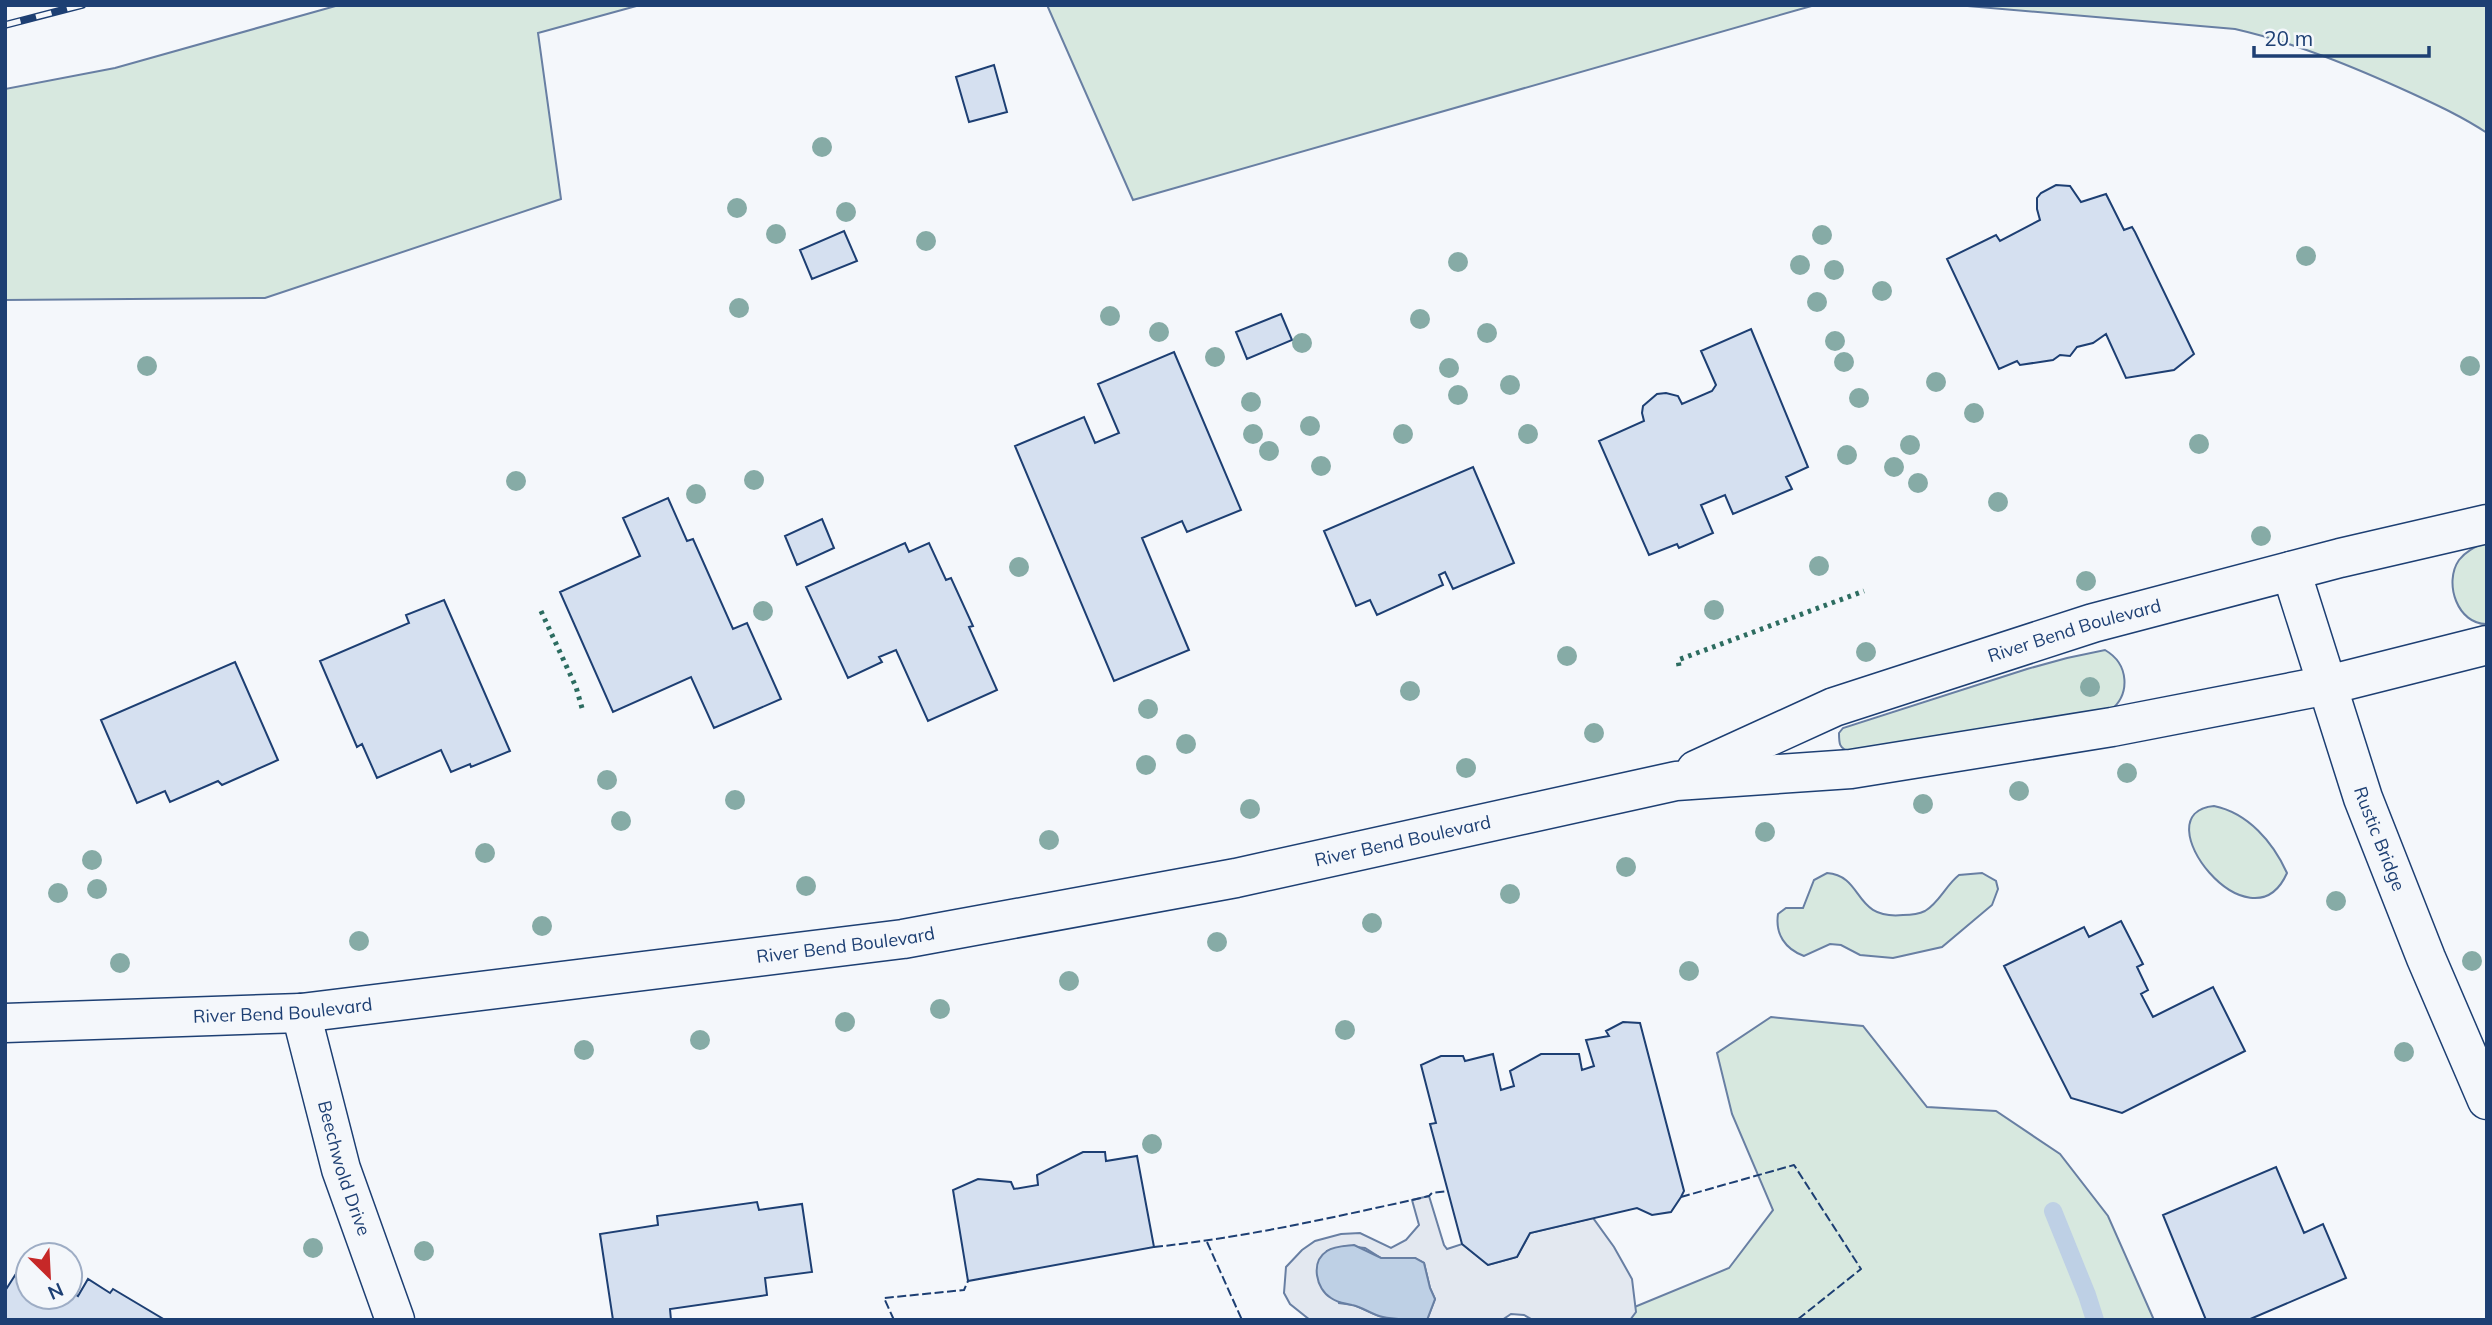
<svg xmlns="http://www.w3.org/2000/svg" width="2492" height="1325" font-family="Mulish,sans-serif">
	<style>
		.green { fill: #d7e8df; stroke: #687fa3; stroke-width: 2 }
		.parking { fill: #e3e8f0; stroke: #687fa3; stroke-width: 2 }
		.water { fill: #bed0e5; stroke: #687fa3; stroke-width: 2 }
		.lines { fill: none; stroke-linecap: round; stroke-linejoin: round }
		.stream { stroke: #bed0e5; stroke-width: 18 }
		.building { fill: #d5e0f0; stroke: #1d3f73; stroke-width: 2 }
		.minor-casing { stroke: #1d3f73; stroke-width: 41 }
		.minor { stroke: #f4f7fb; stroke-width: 38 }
		.rail-casing { stroke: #1d3f73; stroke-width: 8 }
		.rail { stroke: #f4f7fb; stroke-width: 5; stroke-dasharray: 16; stroke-linecap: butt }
		.hedge { stroke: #2c6c60; stroke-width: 5; stroke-dasharray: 3.5 5; stroke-linecap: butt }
		.fence { stroke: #1d3f73; stroke-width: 2; stroke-dasharray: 9 3.5; stroke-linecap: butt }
		.tree { fill: #86aba6 }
		.labels { text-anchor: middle; stroke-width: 5; stroke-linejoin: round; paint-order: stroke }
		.street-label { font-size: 18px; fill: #1d3f73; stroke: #f4f7fb }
	</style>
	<rect width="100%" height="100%" fill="#f4f7fb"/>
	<path class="green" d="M339 5H640L538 33 561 199 265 298 5 300V89L115 68Z
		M1047 5H1815L1133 200Z
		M1956 5H2487V133C2463 117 2437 105 2411 93 2354 67 2296 43 2235 29Z
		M2487 541V624C2458 625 2443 583 2459 560 2466 551 2477 546 2487 541Z
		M2105 650C2129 664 2131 694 2110 711L1850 752C1839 748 1839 744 1839 733L1843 728 2027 669 2067 658Z
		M2214 806C2248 813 2273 842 2287 873 2251 954 2140 813 2214 806Z
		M1827 873C1865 876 1852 920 1903 915 1910 915 1919 914 1925 911 1939 903 1946 885 1959 875L1982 873 1996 881 1998 889 1992 905 1942 947 1893 958 1860 955 1841 945 1830 944 1804 956C1785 949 1775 934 1778 914L1786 908H1803L1814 880Z
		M1771 1017 1863 1026 1927 1107 1996 1111 2060 1154 2108 1216 2154 1320H1603L1729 1268 1773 1210 1732 1114 1717 1053Z"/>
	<path class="parking" d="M1429 1196 1444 1245 1447 1249 1462 1244 1488 1265 1517 1257 1530 1233 1593 1218 1614 1247 1632 1279 1636 1312 1630 1320H1533L1524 1315 1511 1314 1502 1320H1427L1435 1299 1430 1288 1424 1263 1415 1258H1381L1365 1248 1346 1246 1327 1251 1339 1303 1354 1305 1379 1316 1401 1320H1310L1290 1304 1284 1293 1286 1267 1302 1250 1315 1241 1341 1234 1360 1233 1391 1248 1406 1240 1419 1225 1412 1200Z"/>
	<path class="water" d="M1354 1245 1381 1258H1415L1424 1263 1430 1288 1435 1299 1427 1320C1412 1320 1397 1320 1383 1317 1372 1315 1363 1307 1352 1305 1344 1303 1338 1303 1331 1298 1316 1289 1310 1262 1327 1251 1334 1246 1346 1246 1354 1245Z"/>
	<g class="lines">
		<path class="stream" d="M2053 1211 2087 1295 2095 1320"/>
	</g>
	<path class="building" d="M994 65 1007 112 969 122 956 77Z
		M2056 185 2070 186 2081 202 2106 194 2124 230 2132 227 2135 232 2194 354 2174 370 2126 378 2106 334 2093 343 2077 347 2070 356 2060 355 2053 360 2020 365 2017 361 1999 369 1947 259 1996 235 2000 241 2040 220 2037 209V198L2041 193Z
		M844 231 857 261 812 279 800 250Z
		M1281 314 1292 340 1247 359 1236 332Z
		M1751 329 1808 467 1786 477 1792 489 1733 514 1725 495 1701 505 1713 533 1679 548 1677 544 1649 555 1599 441 1644 421 1642 413 1643 406 1657 394 1666 393 1678 396 1682 404 1712 391 1716 385 1701 351Z
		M1174 352 1241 510 1187 532 1182 521 1142 538 1189 650 1114 681 1015 446 1084 417 1095 443 1119 433 1098 384Z
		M1473 467 1514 563 1453 589 1445 572 1439 575 1443 585 1377 615 1370 600 1356 606 1324 531Z
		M668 498 687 541 693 539 733 629 747 623 781 699 714 728 691 677 613 712 560 592 640 556 623 518Z
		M822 519 834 548 797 565 785 536Z
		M905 543 909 552 929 543 946 580 951 578 973 626 969 627 997 690 928 721 896 650 879 657 882 662 848 678 806 587Z
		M444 600 510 751 471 767 470 764 451 772 441 750 377 778 362 744 357 747 320 661 409 623 406 615Z
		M235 662 278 760 222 785 218 781 170 802 165 791 137 803 101 720Z
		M2121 921 2143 964 2137 967 2148 990 2141 994 2153 1017 2213 987 2245 1051 2122 1113 2071 1098 2004 966 2084 927 2089 937Z
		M1623 1022 1640 1023 1684 1191 1681 1197 1671 1212 1652 1215 1637 1208 1530 1233 1517 1257 1488 1265 1462 1244 1430 1124 1436 1123 1421 1065 1441 1056H1463L1465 1061 1493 1054 1501 1090 1514 1086 1510 1071 1541 1054H1579L1582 1070 1594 1066 1586 1040 1609 1036 1606 1031Z
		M1083 1152H1105L1106 1161 1137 1156 1154 1247 968 1281 953 1190 978 1179 1011 1182 1014 1189 1038 1185 1037 1175Z
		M2276 1167 2304 1233 2323 1224 2346 1278 2248 1320H2206L2163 1215Z
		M757 1202 759 1210 802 1204 812 1272 765 1278 767 1295 670 1309 671 1320H613L600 1234 658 1225 657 1216Z
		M26 1258 28 1259V1297H70V1291L78 1296 88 1279 110 1293 113 1289 165 1320H5V1291Z"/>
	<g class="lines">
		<g class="minor-casing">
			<g id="minor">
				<path id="s1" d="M2291 571 2363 798 2426 958 2487 1100"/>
				<path id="s2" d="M1696 770 1834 707 2093 623 2340 558 2487 524"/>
				<path id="s3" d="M301 1013 341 1169 395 1320"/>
				<path id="s4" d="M5 1023 301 1013 903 939 1236 878 1676 781 1851 769 2112 727 2328 685 2487 645"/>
			</g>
		</g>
		<use href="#minor" class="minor"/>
		<g class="rail-casing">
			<path id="rail" d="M5 25 82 5"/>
		</g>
		<use href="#rail" class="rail"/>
		<path class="hedge" d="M541 611 576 687 582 708
			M1679 666 1678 660 1864 591"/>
		<path class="fence" d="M1681 1197 1794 1165 1861 1269 1797 1320
			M1207 1242 1242 1320
			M1154 1247C1241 1238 1326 1219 1412 1200L1429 1196 1432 1193 1448 1191
			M894 1320 884 1298 964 1290 968 1281"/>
	</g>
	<g class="tree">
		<circle cx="822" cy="147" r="10"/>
		<circle cx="737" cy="208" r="10"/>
		<circle cx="846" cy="212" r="10"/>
		<circle cx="776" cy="234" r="10"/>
		<circle cx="1822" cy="235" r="10"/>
		<circle cx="926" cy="241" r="10"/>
		<circle cx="2306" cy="256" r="10"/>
		<circle cx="1458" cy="262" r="10"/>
		<circle cx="1800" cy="265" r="10"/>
		<circle cx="1834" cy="270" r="10"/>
		<circle cx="1882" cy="291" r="10"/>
		<circle cx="1817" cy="302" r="10"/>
		<circle cx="739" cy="308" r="10"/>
		<circle cx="1110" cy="316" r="10"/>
		<circle cx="1420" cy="319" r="10"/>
		<circle cx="1159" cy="332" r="10"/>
		<circle cx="1487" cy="333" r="10"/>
		<circle cx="1835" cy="341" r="10"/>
		<circle cx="1302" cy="343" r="10"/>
		<circle cx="1215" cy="357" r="10"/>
		<circle cx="1844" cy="362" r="10"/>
		<circle cx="147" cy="366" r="10"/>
		<circle cx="2470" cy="366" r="10"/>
		<circle cx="1449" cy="368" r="10"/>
		<circle cx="1936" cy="382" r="10"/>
		<circle cx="1510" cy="385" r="10"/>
		<circle cx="1458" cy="395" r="10"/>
		<circle cx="1859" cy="398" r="10"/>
		<circle cx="1251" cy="402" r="10"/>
		<circle cx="1974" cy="413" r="10"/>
		<circle cx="1310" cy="426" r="10"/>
		<circle cx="1253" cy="434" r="10"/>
		<circle cx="1403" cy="434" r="10"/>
		<circle cx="1528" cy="434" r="10"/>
		<circle cx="2199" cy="444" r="10"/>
		<circle cx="1910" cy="445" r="10"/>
		<circle cx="1269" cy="451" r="10"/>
		<circle cx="1847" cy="455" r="10"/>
		<circle cx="1321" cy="466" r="10"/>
		<circle cx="1894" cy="467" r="10"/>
		<circle cx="754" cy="480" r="10"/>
		<circle cx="516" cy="481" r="10"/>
		<circle cx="1918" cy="483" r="10"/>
		<circle cx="696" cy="494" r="10"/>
		<circle cx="1998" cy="502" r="10"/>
		<circle cx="2261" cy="536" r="10"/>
		<circle cx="1819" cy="566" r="10"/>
		<circle cx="1019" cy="567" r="10"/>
		<circle cx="2086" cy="581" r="10"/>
		<circle cx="1714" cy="610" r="10"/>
		<circle cx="763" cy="611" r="10"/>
		<circle cx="1866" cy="652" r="10"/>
		<circle cx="1567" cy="656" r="10"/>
		<circle cx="2090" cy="687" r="10"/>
		<circle cx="1410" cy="691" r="10"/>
		<circle cx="1148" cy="709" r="10"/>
		<circle cx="1594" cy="733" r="10"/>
		<circle cx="1186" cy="744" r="10"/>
		<circle cx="1146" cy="765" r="10"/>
		<circle cx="1466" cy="768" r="10"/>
		<circle cx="2127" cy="773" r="10"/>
		<circle cx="607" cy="780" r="10"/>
		<circle cx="2019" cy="791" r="10"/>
		<circle cx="735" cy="800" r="10"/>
		<circle cx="1923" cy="804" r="10"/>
		<circle cx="1250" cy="809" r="10"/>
		<circle cx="621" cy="821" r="10"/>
		<circle cx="1765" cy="832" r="10"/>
		<circle cx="1049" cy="840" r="10"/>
		<circle cx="485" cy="853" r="10"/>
		<circle cx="92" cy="860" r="10"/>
		<circle cx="1626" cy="867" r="10"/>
		<circle cx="806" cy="886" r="10"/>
		<circle cx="97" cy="889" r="10"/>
		<circle cx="58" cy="893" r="10"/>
		<circle cx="1510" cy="894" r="10"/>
		<circle cx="2336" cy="901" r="10"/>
		<circle cx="1372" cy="923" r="10"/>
		<circle cx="542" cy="926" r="10"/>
		<circle cx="359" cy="941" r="10"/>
		<circle cx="1217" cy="942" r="10"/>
		<circle cx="2472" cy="961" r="10"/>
		<circle cx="120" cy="963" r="10"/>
		<circle cx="1689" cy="971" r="10"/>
		<circle cx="1069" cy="981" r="10"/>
		<circle cx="940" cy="1009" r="10"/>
		<circle cx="845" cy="1022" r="10"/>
		<circle cx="1345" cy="1030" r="10"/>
		<circle cx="700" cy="1040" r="10"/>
		<circle cx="584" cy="1050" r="10"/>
		<circle cx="2404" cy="1052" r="10"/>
		<circle cx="1152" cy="1144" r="10"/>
		<circle cx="313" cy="1248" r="10"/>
		<circle cx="424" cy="1251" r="10"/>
	</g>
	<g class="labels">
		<g class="street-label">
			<text dy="6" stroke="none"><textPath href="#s2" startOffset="404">River Bend Boulevard</textPath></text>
			<text dy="6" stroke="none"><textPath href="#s1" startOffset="282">Rustic Bridge</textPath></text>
			<text dy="6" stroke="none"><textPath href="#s4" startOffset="1412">River Bend Boulevard</textPath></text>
			<text dy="6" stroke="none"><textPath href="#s4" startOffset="845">River Bend Boulevard</textPath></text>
			<text dy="6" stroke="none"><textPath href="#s4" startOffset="278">River Bend Boulevard</textPath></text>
			<text dy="6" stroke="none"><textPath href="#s3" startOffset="161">Beechwold Drive</textPath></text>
		</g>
	</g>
	<rect width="2492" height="1325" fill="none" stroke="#1d3f73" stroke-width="14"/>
	<g transform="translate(49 1276) rotate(156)"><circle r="33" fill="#f4f7fb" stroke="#9eadc5" stroke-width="2"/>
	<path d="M0-5L12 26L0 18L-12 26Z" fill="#c62828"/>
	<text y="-10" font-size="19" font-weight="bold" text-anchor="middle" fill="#1d3f73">N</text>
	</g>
	<path d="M2254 46v10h175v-10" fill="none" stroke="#1d3f73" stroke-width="3.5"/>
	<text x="2264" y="46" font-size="21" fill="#1d3f73" stroke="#f4f7fb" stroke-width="5" paint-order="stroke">20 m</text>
</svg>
